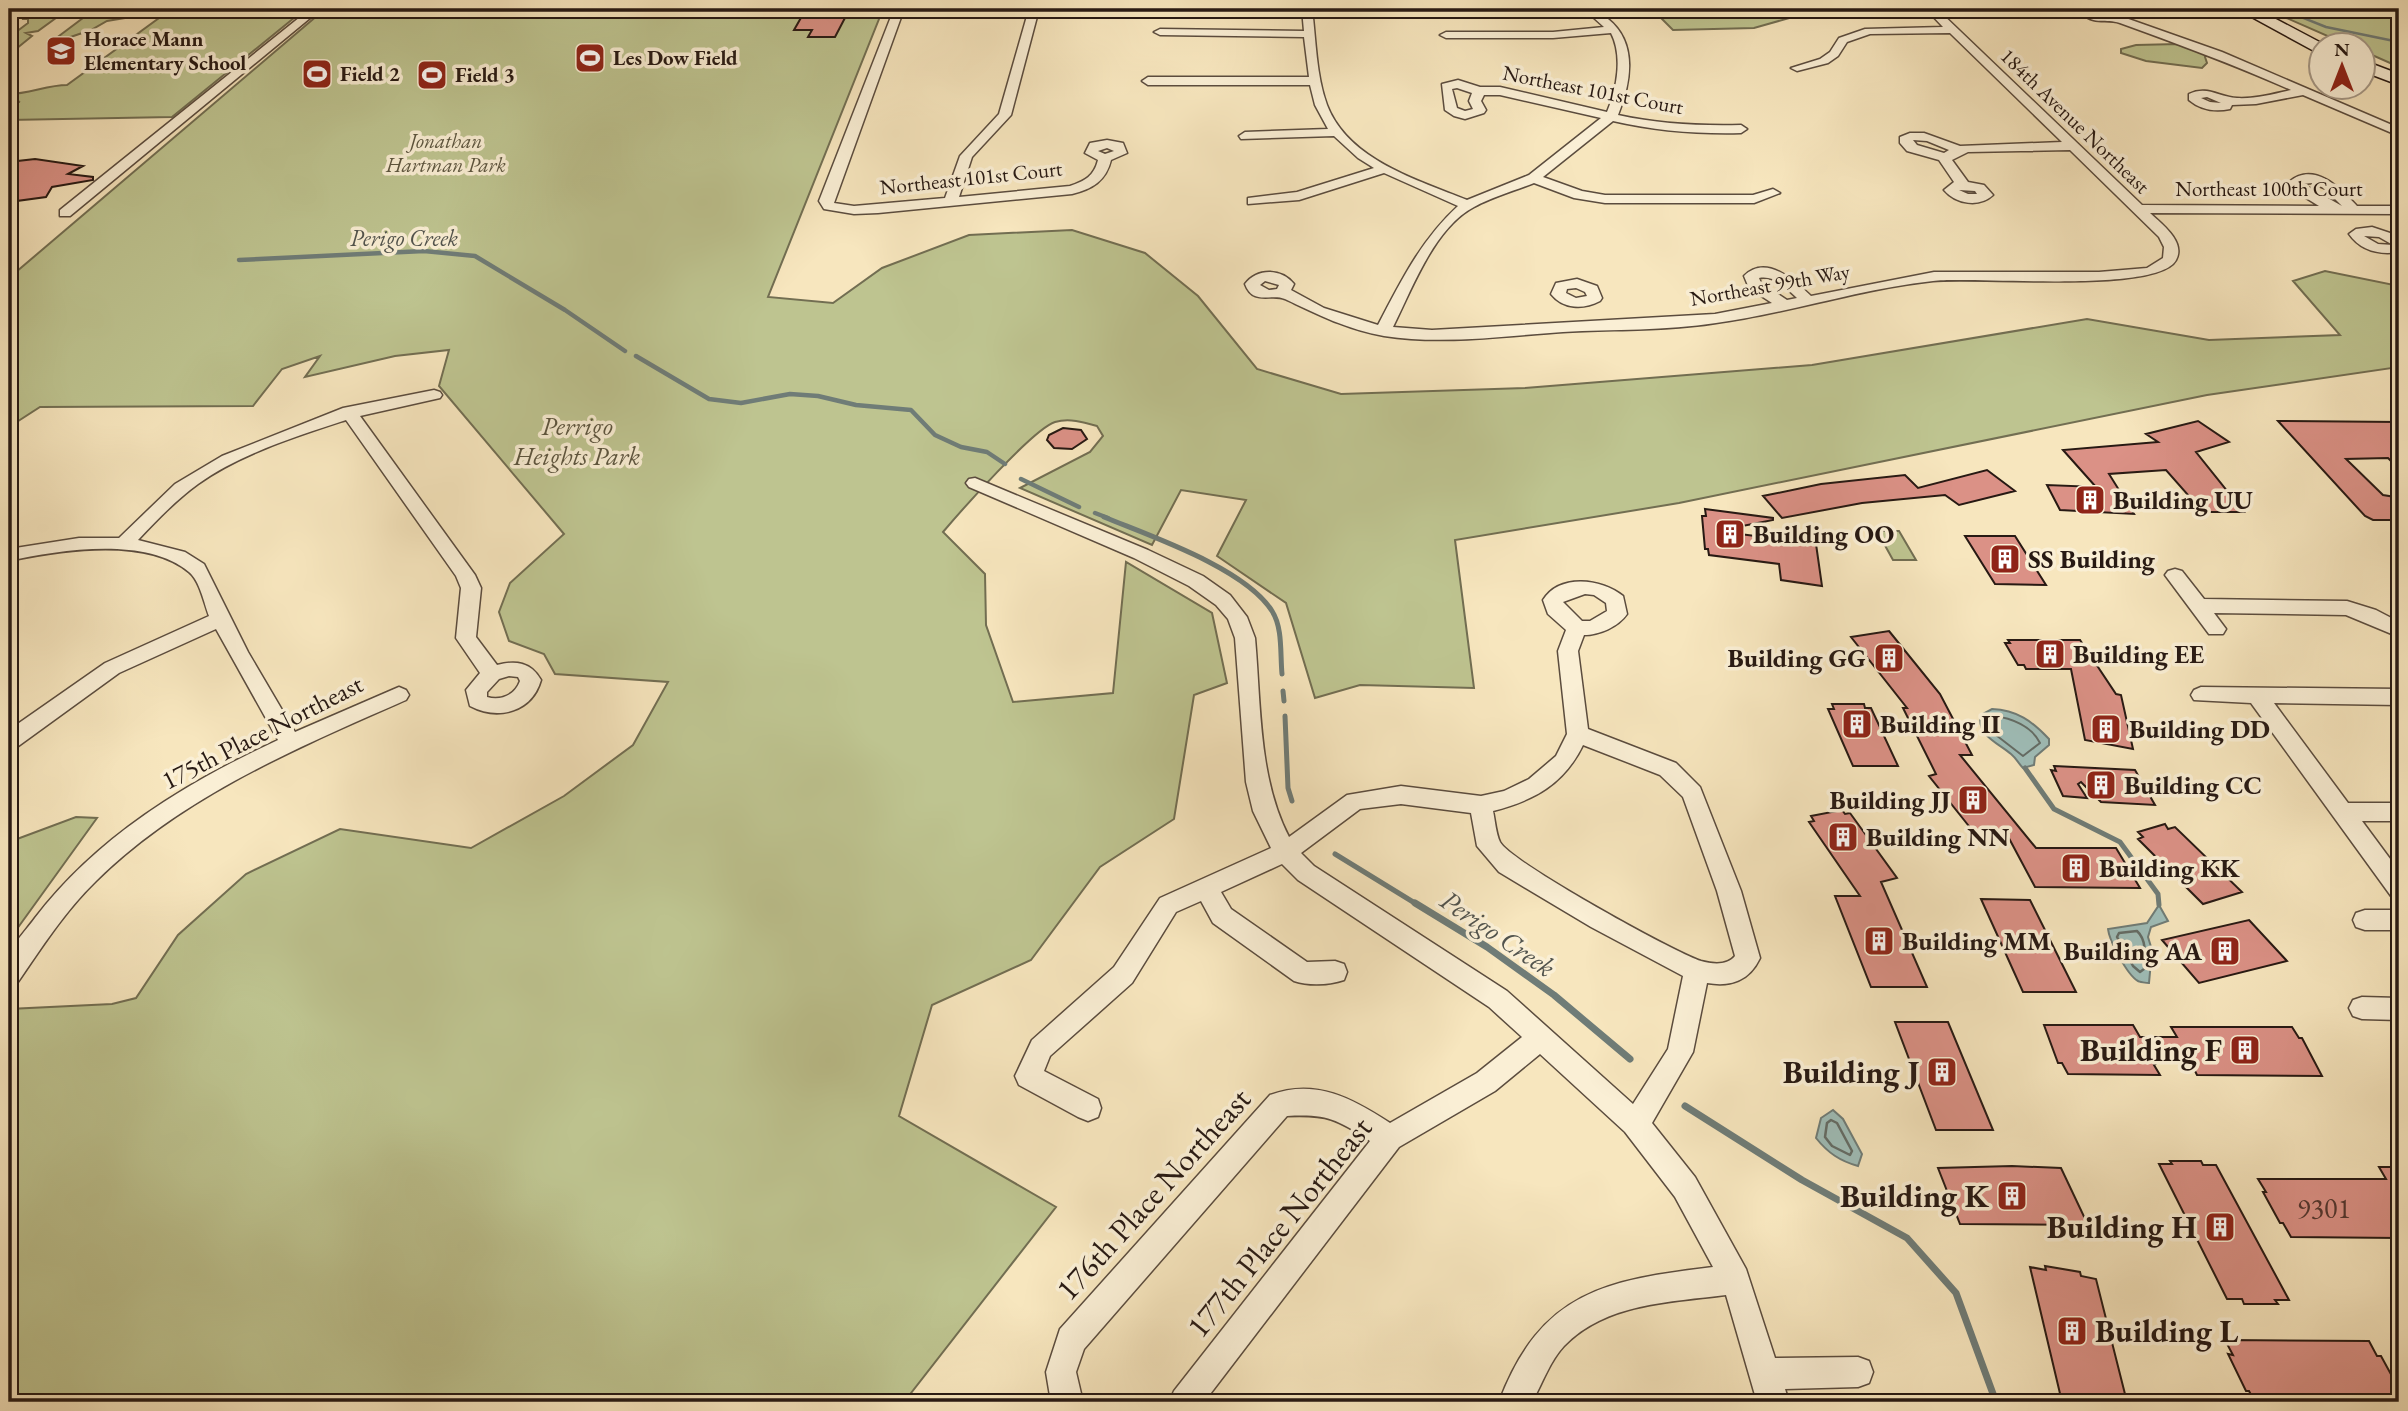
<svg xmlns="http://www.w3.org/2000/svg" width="2408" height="1411" font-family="'EB Garamond',serif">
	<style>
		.green { fill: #bec490; stroke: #726e52; stroke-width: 2 }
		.water { fill: #9fbeb9; stroke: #6f7c77; stroke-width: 2 }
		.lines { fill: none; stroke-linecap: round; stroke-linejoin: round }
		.shore-far1 { stroke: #636c66; stroke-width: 2 }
		.shore { stroke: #636c66; stroke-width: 2.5 }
		.stream-far3 { stroke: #6f7c77; stroke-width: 2.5 }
		.stream-far2 { stroke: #6f7c77; stroke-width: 4.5 }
		.stream-far1 { stroke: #6f7c77; stroke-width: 5 }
		.stream { stroke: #6f7c77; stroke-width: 7 }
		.building { fill: #db9186; stroke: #271913; stroke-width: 2 }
		.minor-casing { stroke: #5b4c3e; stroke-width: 3 }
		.secondary-casing { stroke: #271913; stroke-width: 3 }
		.minor { fill: #faefd5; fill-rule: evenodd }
		.secondary { fill: #faefd5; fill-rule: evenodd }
		.labels { text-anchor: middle; stroke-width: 7; stroke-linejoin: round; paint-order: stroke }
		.far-poi-label { font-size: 21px; font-weight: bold; fill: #271913; stroke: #faefd5; text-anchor: start }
		.far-street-label { font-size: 21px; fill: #271913; stroke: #faefd5 }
		.far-park-label { font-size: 21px; font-style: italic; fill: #5c553f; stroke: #faefd5 }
		.far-water-label { font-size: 23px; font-style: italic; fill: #51534d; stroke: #faefd5 }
		.park-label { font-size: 26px; font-style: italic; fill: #5c553f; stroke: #faefd5 }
		.poi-label { font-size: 26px; font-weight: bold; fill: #271913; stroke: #faefd5; text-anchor: start }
		.street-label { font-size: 26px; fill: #271913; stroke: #faefd5 }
		.water-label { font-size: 28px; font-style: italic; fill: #51534d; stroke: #faefd5 }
		.near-number-label { font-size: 28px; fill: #543730 }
		.near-poi-label { font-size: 32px; font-weight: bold; fill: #271913; stroke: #faefd5; text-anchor: end }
		.near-street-label { font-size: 32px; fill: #271913; stroke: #faefd5 }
	</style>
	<rect width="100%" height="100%" fill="#f7e6be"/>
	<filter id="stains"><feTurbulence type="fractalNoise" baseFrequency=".00286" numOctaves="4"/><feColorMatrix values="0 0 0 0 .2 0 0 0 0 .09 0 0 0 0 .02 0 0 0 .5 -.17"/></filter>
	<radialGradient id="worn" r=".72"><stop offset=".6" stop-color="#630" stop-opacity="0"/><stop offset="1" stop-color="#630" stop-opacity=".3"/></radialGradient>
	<path class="green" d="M171 9H305L172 117 9 120V101L20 102 9 98V94C29 94 47 85 67 85L159 18 151 15Z
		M325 9H883L768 297 833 303 882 268 969 235 1072 230 1145 253 1198 296 1257 369 1341 394 1525 388 1812 365 2087 319 2209 340 2340 335 2293 281 2325 271 2399 286V367L2207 395 1679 503 1455 540 1474 688 1360 685 1315 698 1286 603 1217 556 1246 500 1181 490 1152 545 1020 488 1090 452 1103 436 1097 426C1083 422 1069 418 1055 422 1033 429 960 512 943 532L985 574 986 625 1013 702 1113 693 1126 562 1212 613 1227 683 1194 695 1174 819 1100 867 1031 960 932 1005 899 1116 1056 1207 904 1402H9V1009L112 1004 136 998 178 935 246 874 340 829 471 848 564 796 633 745 668 682 555 674 544 654 509 641 499 612 510 583 564 534 439 386 449 350 395 356 305 377 320 356 282 369 253 406 40 407 9 427V278Z
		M1652 9H1803L1807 13 1754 28 1673 30Z
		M2266 9H2379L2399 14V67L2363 51 2362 46 2348 45Z
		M32 14 70 15 67 18H56L38 31 26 33 32 36 16 49 9 48V39L14 37 12 35 28 23V19H22Z
		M131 14 137 16 107 21 91 30 47 45 87 15Z
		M2178 44 2208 55 2205 57 2207 63 2202 68 2146 61 2121 53V49L2136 45Z
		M1877 531H1899L1916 560H1893Z
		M76 817 97 818 9 940V842Z"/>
	<path class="water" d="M1992 709C2017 710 2032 721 2049 739V745L2035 757 2034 765 2023 768C2018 763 2017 759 2011 754 1998 743 1976 735 1981 715Z
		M2159 905 2168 921 2151 927 2148 937 2152 950 2149 983C2147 983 2139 982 2138 981 2127 975 2109 940 2108 929L2147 923Z
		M1833 1110 1843 1119 1862 1154 1858 1166C1840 1161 1828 1153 1816 1138L1821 1118Z"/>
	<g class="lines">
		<path class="shore-far1" d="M1994 716C2011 718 2032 726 2040 743L2023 756 1992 732 1987 721Z"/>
		<path class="shore" d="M2137 931C2147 940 2145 956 2144 969L2140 972 2133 966 2117 937 2119 933Z
			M1831 1120 1837 1123 1852 1151 1850 1155 1832 1146 1825 1137 1827 1123Z"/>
		<path class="stream-far3" d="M2281 9 2326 27 2399 42"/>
		<path class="stream-far2" d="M239 260 424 251 475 256 565 310 625 351
			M636 356 709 399 741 403 790 394 818 396 856 405 911 410 935 435 961 447 987 452 1005 464
			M1021 479 1079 507
			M1095 513 1108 518"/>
		<path class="stream-far1" d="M1104 517C1150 536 1245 568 1272 611 1283 628 1280 654 1282 674
			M1283 691 1284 701
			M1285 716 1288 788 1292 801
			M2025 768 2054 809 2120 842 2158 894 2159 905
			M1335 854 1418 905"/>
		<path class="stream" d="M1415 903 1487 947 1554 995 1630 1059
			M1685 1106 1802 1180 1907 1238 1956 1293 1996 1402"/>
	</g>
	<path class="building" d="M847 14 835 37H808L812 30H794L802 16Z
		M35 159 83 166 68 174 93 177V180L52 187 46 197 9 202V162Z
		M2198 421 2229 442 2196 452 2244 512H2203L2166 470 2109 474 2134 514 2060 510 2047 485 2096 487 2063 450 2158 442 2146 434Z
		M2278 421 2399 422V469L2388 458 2346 459 2383 495 2395 497 2399 501V520H2373L2365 516Z
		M1063 428 1081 430 1087 439 1072 449 1054 448 1047 440 1049 435Z
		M1987 470 2015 491 1959 505 1945 495 1862 503 1782 518 1763 496 1821 484 1905 475 1918 488Z
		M1705 509 1773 518V520L1717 531 1816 544 1822 586 1781 580 1779 564 1709 555 1708 549H1705L1702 516H1706Z
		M1965 536H2015L2046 585 1995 584Z
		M1889 631 1940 694 1972 755H1960L2036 848H2116L2140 888 2035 887 2004 829 1976 835 1929 776 1936 774 1903 708H1907L1851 637Z
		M2008 640H2080L2116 694 2121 695 2133 749 2085 740 2071 669H2026L2024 665H2018L2005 643H2010Z
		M1832 704H1864L1865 708H1871L1898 766H1853L1828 709H1834Z
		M2054 766 2135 770 2155 805 2101 802 2081 782 2078 784 2087 798 2063 796 2051 770 2056 771Z
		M1842 810 1845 814 1850 813 1897 878 1881 882 1927 987H1871L1835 896H1860L1809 822 1814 821 1811 816Z
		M2165 824 2168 829 2175 827 2242 892 2203 904 2138 839 2143 837 2138 832Z
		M1981 899 2030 900 2076 992H2023Z
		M2249 920 2287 961 2199 983 2162 940Z
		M1895 1022H1948L1993 1130H1936Z
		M2044 1025H2133L2140 1037H2177L2171 1027H2292L2299 1038H2302L2322 1076 2197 1075 2191 1063H2157L2154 1065 2160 1075 2068 1074 2062 1063H2058Z
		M2170 1161H2201L2203 1165H2216L2289 1300H2275L2278 1304H2244L2242 1299H2227L2159 1164H2172Z
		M2012 1166 2061 1168 2088 1225 1960 1224 1938 1168Z
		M2379 1167H2399V1238L2291 1237 2283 1223H2280L2263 1192H2266L2258 1179H2386Z
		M2045 1266 2080 1272 2081 1276 2096 1279 2127 1402H2062L2030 1267 2046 1270Z
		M2225 1340 2369 1341 2377 1356H2381L2399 1389V1402H2255L2249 1391H2246L2228 1354 2233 1355Z"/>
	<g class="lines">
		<g class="minor-casing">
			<path id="minor" d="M310 9H321L70 216H60V210Z
				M894 9H904L834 203 854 206 945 198 960 156 999 114 1029 9H1039L1011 115 972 157 959 197 1070 186C1085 181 1094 176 1098 160L1085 153 1090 143 1107 140 1123 143 1127 153 1111 160C1106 181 1092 189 1072 194L878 213 854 214 824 209 819 201ZM1107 148 1114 151 1105 154 1098 151Z
				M1302 9H1312C1316 40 1316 75 1327 105 1348 160 1418 180 1467 200L1529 175 1601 118 1500 95H1484L1481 101 1486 110 1484 113 1465 119 1454 116 1445 110 1442 84 1458 80 1480 87H1500L1607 112C1617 89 1623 56 1611 33L1553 38H1446L1440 35 1446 32H1553L1604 27 1584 9C1595 9 1599 12 1608 19 1638 43 1631 83 1618 115 1659 124 1699 126 1741 125L1747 129 1741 133C1697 134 1656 131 1613 121L1543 177 1582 191 1605 195H1753L1773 189 1780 193 1754 203H1605L1574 198 1534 183C1514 191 1492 197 1474 207 1434 228 1412 289 1393 327L1432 330 1715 314 1772 303 1749 288 1744 276C1766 254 1794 280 1811 296L1934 272H2099L2147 268 2163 258 2164 247 2159 237 2070 150 1968 152 1952 160 1968 182 1984 185 1993 195C1979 208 1956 204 1944 190L1954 182 1939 160 1907 151 1900 143V137L1910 133H1924L1960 146 2062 142 1950 33 1870 34 1847 42 1838 56 1828 63 1797 71 1791 68 1820 59 1830 52 1839 38 1865 29 1943 27 1926 9H1937L2142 205 2319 206 2293 190 2289 182C2314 161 2340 188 2357 206H2399V214L2150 213C2162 224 2186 242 2176 260 2158 294 1974 276 1933 281 1859 289 1790 313 1716 323 1666 331 1614 329 1563 332 1504 336 1442 345 1384 336 1348 330 1317 314 1285 299 1271 293 1253 306 1245 284 1257 268 1281 268 1294 284L1291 290 1324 308 1378 325C1401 281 1421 240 1458 206L1384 173 1299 200 1248 204V198L1297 192 1374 168 1358 158 1334 136 1241 139 1239 136 1245 132 1328 129 1315 105 1310 85H1148L1142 81 1148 77H1309L1304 37 1160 35 1154 32 1160 29 1304 31ZM1457 88 1472 93 1469 101 1473 109 1465 111 1457 108 1452 89ZM1913 140 1927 141 1949 150 1944 153 1917 145ZM2312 183 2324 188 2342 206 2303 184ZM1959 190 1975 191 1977 194H1968ZM1759 278C1775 275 1786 288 1797 298L1787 300 1761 283ZM1265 281 1279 285 1277 289 1269 290 1260 285Z
				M2086 9H2109L2120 16 2222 52 2399 128V136L2303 95 2256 104 2232 105 2230 109C2215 112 2201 110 2189 100V94C2207 85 2219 97 2237 98 2255 99 2273 94 2291 90 2235 65 2178 44 2120 23 2105 18 2096 26 2081 13ZM2207 97 2221 103 2210 102 2201 98Z
				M2372 227 2399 236V252C2379 255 2361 251 2349 234L2356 229ZM2364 236 2379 237 2393 245 2378 244Z
				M1577 279 1597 286 1602 298 1600 301C1583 310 1563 309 1551 294L1556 283ZM1576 288 1585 292 1587 296 1576 298 1566 293 1567 289Z
				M434 390 440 392 442 395 440 398 360 416 475 575 481 588 476 637 497 665C516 660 531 662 541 680 532 712 498 721 470 706L466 690 480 673 456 638 461 588 456 576 346 420C297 436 240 454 198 484 176 500 157 520 138 540L185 552 204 564 248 652 295 732 392 690 399 687 406 690 409 695 406 700C297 748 182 796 96 881 65 911 42 947 18 982L9 985C9 976 6 961 10 953 15 941 27 929 35 918 97 837 185 783 278 740L216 629 119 673 17 747 9 749V730L105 663 209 616C204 603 200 581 189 572 146 536 60 550 9 561V549L79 538H119L175 484 222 456 343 408ZM509 676 518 677 520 681C515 695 501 701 487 697V692L499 679Z
				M975 478 1148 550 1203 576 1230 595 1247 617 1255 638C1261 704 1258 777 1289 837L1347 795 1401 786 1481 796 1504 791 1529 779 1556 756 1567 734 1558 651 1566 630 1548 614 1543 600C1560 573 1602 579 1623 596L1627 614C1618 627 1599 635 1584 635L1578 651 1588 729 1676 763 1700 787 1741 891 1760 958C1749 981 1731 987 1707 983L1693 1052 1652 1123 1695 1177 1746 1269 1775 1358 1858 1357 1869 1361 1873 1372 1869 1383 1858 1387 1785 1389 1789 1402H1757L1726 1295C1671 1302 1605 1303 1564 1346 1550 1361 1542 1384 1532 1402H1499C1541 1291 1606 1280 1713 1267L1675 1197 1625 1132 1540 1054 1495 1091 1399 1147 1204 1402H1169L1174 1391 1370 1141C1336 1119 1328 1114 1287 1116L1084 1349 1076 1372 1083 1402H1051L1046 1372 1060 1329 1270 1095C1316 1078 1353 1099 1390 1123L1477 1073 1522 1037 1489 1007 1298 880 1282 864 1221 892 1231 909 1307 962 1335 961 1344 964 1347 972 1344 980C1329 985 1309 986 1294 981L1213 923 1201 901 1176 912 1132 983 1050 1056 1044 1071 1098 1099 1101 1108 1098 1117 1088 1121 1078 1117 1019 1085 1015 1076 1032 1040 1114 967 1160 898 1271 848 1253 811 1246 782 1235 638 1228 619 1216 605 1189 586 1134 558 969 487 966 483 969 479ZM1585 594 1594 595 1606 603 1607 611 1590 621H1582L1563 602ZM1583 745 1660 775 1683 797 1717 891 1735 956C1727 966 1712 964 1701 961 1673 952 1511 862 1500 842 1496 834 1495 820 1493 811 1535 800 1564 784 1583 745ZM1401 804 1471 813 1477 846 1499 872 1591 927 1683 976 1668 1049 1633 1104 1507 991 1314 866 1301 853 1360 809Z
				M2175 569 2182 571 2204 599 2347 601 2376 610 2399 622V637L2346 615 2214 613 2226 629 2223 634H2209L2165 575 2168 571Z
				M2201 687 2399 689V705L2274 703 2348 803H2399V821H2362L2399 871V899L2391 896 2251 703 2194 700 2191 695 2194 690Z
				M2365 910H2399V930H2365L2356 927 2353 920 2356 913Z
				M2362 997 2399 998V1020L2362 1019 2353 1016 2349 1008 2353 1000Z"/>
		</g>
		<g class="secondary-casing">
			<path id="secondary" d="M2237 9H2257L2327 46H2320V52L2314 51Z
				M2362 60 2399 74V85L2362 71Z"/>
		</g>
		<use href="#minor" class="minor"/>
		<use href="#secondary" class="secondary"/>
	</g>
	<defs>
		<g id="school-square" transform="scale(1.575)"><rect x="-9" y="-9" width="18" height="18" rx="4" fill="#8f2418" stroke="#faefd5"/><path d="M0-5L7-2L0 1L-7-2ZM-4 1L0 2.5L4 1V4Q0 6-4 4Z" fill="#fff"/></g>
		<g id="stadium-square" transform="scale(1.575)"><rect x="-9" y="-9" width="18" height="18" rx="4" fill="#8f2418" stroke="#faefd5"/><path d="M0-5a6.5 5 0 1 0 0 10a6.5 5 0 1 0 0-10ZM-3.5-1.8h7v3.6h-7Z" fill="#fff"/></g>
		<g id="building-square" transform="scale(1.575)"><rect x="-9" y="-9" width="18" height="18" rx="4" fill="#8f2418" stroke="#faefd5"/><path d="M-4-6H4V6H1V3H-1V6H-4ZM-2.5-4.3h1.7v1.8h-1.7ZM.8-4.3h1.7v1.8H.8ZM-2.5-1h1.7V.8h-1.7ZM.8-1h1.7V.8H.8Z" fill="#fff"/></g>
	</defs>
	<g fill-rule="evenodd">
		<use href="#school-square" x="61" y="51"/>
		<use href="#stadium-square" x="590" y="58"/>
		<use href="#stadium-square" x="317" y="74"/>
		<use href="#stadium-square" x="432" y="75"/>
		<use href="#building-square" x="2090" y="500"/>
		<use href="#building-square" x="1730" y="534"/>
		<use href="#building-square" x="2005" y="559"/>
		<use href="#building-square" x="2050" y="654"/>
		<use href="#building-square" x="1889" y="658"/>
		<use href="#building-square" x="1857" y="724"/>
		<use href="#building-square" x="2106" y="729"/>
		<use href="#building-square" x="2101" y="785"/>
		<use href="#building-square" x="1973" y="800"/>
		<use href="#building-square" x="1843" y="837"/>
		<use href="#building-square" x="2076" y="868"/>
		<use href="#building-square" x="1879" y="941"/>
		<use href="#building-square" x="2225" y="951"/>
		<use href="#building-square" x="2245" y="1050"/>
		<use href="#building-square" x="1942" y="1072"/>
		<use href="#building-square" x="2012" y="1196"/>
		<use href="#building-square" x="2220" y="1227"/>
		<use href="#building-square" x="2072" y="1331"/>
	</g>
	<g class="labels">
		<g class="far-poi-label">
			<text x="84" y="46">Horace Mann<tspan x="84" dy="24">Elementary School</tspan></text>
			<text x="613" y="65">Les Dow Field</text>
			<text x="340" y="81">Field 2</text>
			<text x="455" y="82">Field 3</text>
		</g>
		<g class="far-street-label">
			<text transform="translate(1593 90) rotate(11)" y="7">Northeast 101st Court</text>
			<text transform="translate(2075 121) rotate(44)" y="7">184th Avenue Northeast</text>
			<text transform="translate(971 178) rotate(-6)" y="7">Northeast 101st Court</text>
			<text x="2269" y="196">Northeast 100th Court</text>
			<text transform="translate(1770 285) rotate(-10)" y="7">Northeast 99th Way</text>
		</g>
		<g class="far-park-label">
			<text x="446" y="148">Jonathan<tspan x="446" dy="24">Hartman Park</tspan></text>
		</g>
		<g class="far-water-label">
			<text x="404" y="246">Perigo Creek</text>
		</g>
		<g class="park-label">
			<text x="577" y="435">Perrigo<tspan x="577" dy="30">Heights Park</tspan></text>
		</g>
		<g class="poi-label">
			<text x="2113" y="509">Building UU</text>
			<text x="1753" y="543">Building OO</text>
			<text x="2028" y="568">SS Building</text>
			<text x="2073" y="663">Building EE</text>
			<text x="1866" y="667" text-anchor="end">Building GG</text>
			<text x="1880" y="733">Building II</text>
			<text x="2129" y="738">Building DD</text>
			<text x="2124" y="794">Building CC</text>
			<text x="1950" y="809" text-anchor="end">Building JJ</text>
			<text x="1866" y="846">Building NN</text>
			<text x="2099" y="877">Building KK</text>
			<text x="1902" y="950">Building MM</text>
			<text x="2202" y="960" text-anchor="end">Building AA</text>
		</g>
		<g class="street-label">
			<text transform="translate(262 732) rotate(-27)" y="9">175th Place Northeast</text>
		</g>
		<g class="water-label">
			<text transform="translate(1498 933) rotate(34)" y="10">Perigo Creek</text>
		</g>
		<g class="near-number-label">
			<text x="2324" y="1218">9301</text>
		</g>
		<g class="near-poi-label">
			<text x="2222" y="1061">Building F</text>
			<text x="1919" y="1083">Building J</text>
			<text x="1989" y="1207">Building K</text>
			<text x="2197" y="1238">Building H</text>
			<text x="2095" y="1342" text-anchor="start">Building L</text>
		</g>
		<g class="near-street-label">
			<text transform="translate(1153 1194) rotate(-48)" y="11">176th Place Northeast</text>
			<text transform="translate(1279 1227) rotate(-51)" y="11">177th Place Northeast</text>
		</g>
	</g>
	<rect width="2408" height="1411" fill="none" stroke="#f7e6be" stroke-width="35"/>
	<rect x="10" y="10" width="2387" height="1390" fill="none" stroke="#271913" stroke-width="3.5"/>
	<rect x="18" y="18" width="2373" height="1376" fill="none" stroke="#271913" stroke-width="2"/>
	<g transform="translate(2342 66)"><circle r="33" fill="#faefd5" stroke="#a69987" stroke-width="2"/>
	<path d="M0-5L12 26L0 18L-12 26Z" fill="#8f2418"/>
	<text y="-10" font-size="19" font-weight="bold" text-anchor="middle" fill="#271913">N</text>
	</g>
	<rect width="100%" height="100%" filter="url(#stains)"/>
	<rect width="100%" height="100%" fill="url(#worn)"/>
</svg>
